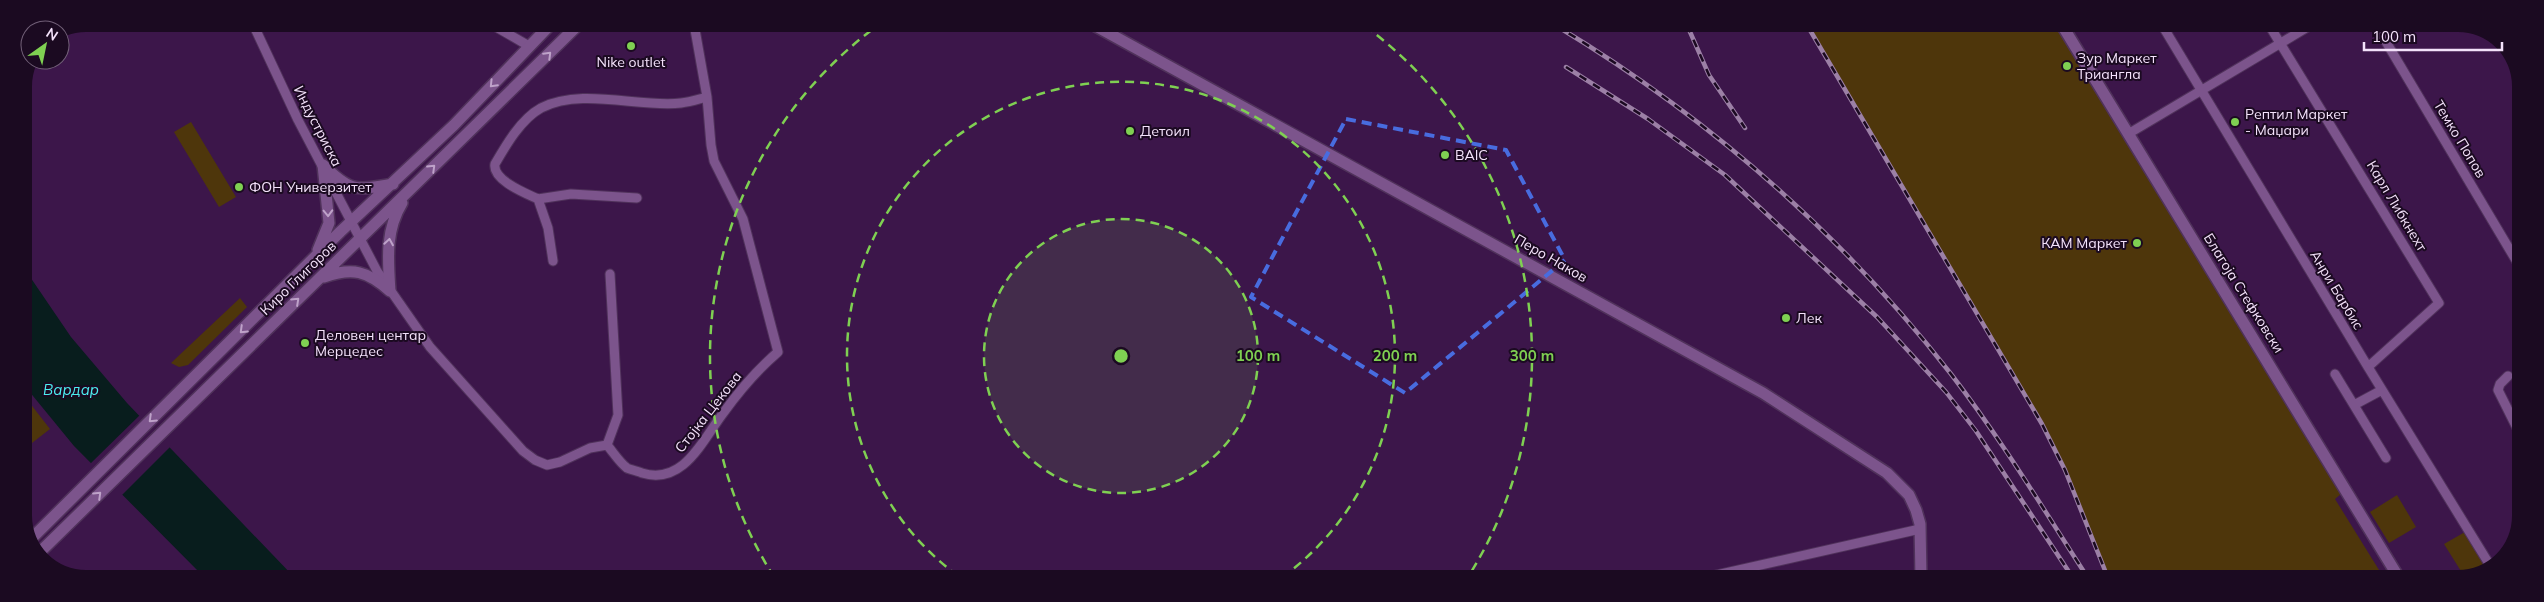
<svg xmlns="http://www.w3.org/2000/svg" width="2544" height="602" font-family="Mulish,sans-serif">
	<style>
		.green { fill: #4e360b }
		.water { fill: #081d1d }
		.pier { fill: #3c164a }
		.lines { fill: none; stroke-linecap: round; stroke-linejoin: round }
		.street-casing { stroke: #50325b; stroke-width: 11 }
		.secondary-casing { stroke: #50325b; stroke-width: 14 }
		.street { stroke: #7c548c; stroke-width: 9 }
		.secondary { stroke: #7c548c; stroke-width: 11 }
		.rail-casing { stroke: #9c80a6; stroke-width: 4.5 }
		.rail { stroke: #1b0a21; stroke-width: 2.5; stroke-dasharray: 8; stroke-linecap: butt }
		.oneway { stroke: #bea2c9 }
		.marked { fill: none; stroke: #486cdf; stroke-width: 4; stroke-dasharray: 10 6; stroke-linejoin: round }
		.ring { fill: none; stroke: #7fd052; stroke-width: 2.5; stroke-dasharray: 9 6 }
		.poi-dot { fill: #7fd052; stroke: #1b0a21; stroke-width: 2 }
		.labels { text-anchor: middle; stroke-width: 4; stroke-linejoin: round; paint-order: stroke }
		.poi-label { font-size: 14px; fill: #f4e2fb; stroke: #1b0a21; text-anchor: start }
		.street-label { font-size: 14px; fill: #f4e2fb; stroke: #1b0a21 }
		.water-label { font-size: 15px; font-style: italic; fill: #4ceef0; stroke: #1b0a21 }
		.centre { fill: #7fd052; stroke: #1b0a21; stroke-width: 2.5 }
		.ring-label { font-size: 15px; text-anchor: middle; font-weight: bold; fill: #7fd052; stroke: #1b0a21; stroke-width: 4; stroke-linejoin: round; paint-order: stroke }
	</style>
	<rect width="100%" height="100%" fill="#3c164a"/>
	<path class="green" d="M1807 25H2060L2347 489 2335 499 2384 578H2108L2065 470 2042 424Z
		M191 122 236 197 219 207 174 132Z
		M240 298 247 307 188 365 179 367 171 363Z
		M29 402 50 429 32 443 24 433V406Z
		M2397 495 2416 527 2389 543 2370 512Z
		M2465 532 2487 568 2464 576 2444 544Z"/>
	<path class="water" d="M24 268 71 337 127 403 294 577H204L74 446 24 385Z"/>
	<path class="pier" d="M141 414 171 446 121 496 89 465Z"/>
	<g class="lines">
		<g class="street-casing">
			<path id="street" d="M253 24 298 120 377 271 430 347 523 451 535 460 547 465 560 462 590 448 607 445C613 452 620 463 627 468 631 470 638 471 642 473 684 486 703 439 724 412 740 390 757 370 778 352L743 219 714 161 711 145 707 97 694 24
				M491 24 529 46
				M2162 25 2368 367 2491 567
				M2269 25 2439 303 2368 367
				M2376 25 2520 267
				M2128 134 2311 25
				M637 198 571 194 538 199C525 193 492 180 495 164 506 145 521 119 541 108 582 87 639 108 681 103 690 102 699 99 707 97
				M538 199 548 228 553 261
				M2335 374 2386 458
				M2508 376 2500 384 2498 390 2519 432
				M2354 405 2382 390
				M607 445 618 415 610 274
				M1703 578 1920 529"/>
		</g>
		<g class="secondary-casing">
			<path id="secondary" d="M1092 24 1763 393 1887 473 1909 495 1916 510 1920 524 1921 578
				M2062 25 2399 578
				M323 165C351 193 356 190 393 184
				M318 250 329 223 323 165
				M324 277C353 267 367 271 390 291
				M390 291C388 260 385 231 402 203
				M31 539 340 232 454 125 551 24
				M38 554 579 24"/>
		</g>
		<use href="#street" class="street"/>
		<use href="#secondary" class="secondary"/>
		<g class="rail-casing">
			<path id="rail" d="M1555 25C1708 117 1841 233 1951 374 2001 439 2044 510 2088 578
				M1687 25 1709 75 1745 128
				M1807 25 2042 424 2065 470 2108 578
				M1566 67 1648 119 1725 175 1877 317 1946 392 1976 431 2073 578"/>
		</g>
		<use href="#rail" class="rail"/>
	</g>
	<defs><path id="oneway-chevron" d="M-2-3.5L2.5 0L-2 3.5" fill="none" stroke-width="1.6" stroke-linecap="round" stroke-linejoin="round" transform="scale(1.25)"/></defs>
	<g class="oneway">
		<use href="#oneway-chevron" transform="translate(548 55) rotate(-45)"/>
		<use href="#oneway-chevron" transform="translate(493 84) rotate(134)"/>
		<use href="#oneway-chevron" transform="translate(432 168) rotate(-44)"/>
		<use href="#oneway-chevron" transform="translate(328 213) rotate(88)"/>
		<use href="#oneway-chevron" transform="translate(389 242) rotate(-81)"/>
		<use href="#oneway-chevron" transform="translate(296 301) rotate(-43)"/>
		<use href="#oneway-chevron" transform="translate(243 330) rotate(136)"/>
		<use href="#oneway-chevron" transform="translate(152 419) rotate(136)"/>
		<use href="#oneway-chevron" transform="translate(98 495) rotate(-44)"/>
	</g>
	<path class="marked" d="M1346 119 1506 150 1565 260 1405 393 1251 297Z"/>
	<circle cx="1121" cy="356" r="137" fill="#7fd052" fill-opacity=".12"/>
	<g class="ring">
		<circle cx="1121" cy="356" r="137"/>
		<path d="M958 576A274 274 0 1 1 1284 576"/>
		<path d="M774 577A411 411 0 0 1 877 26M1365 26A411 411 0 0 1 1468 577"/>
	</g>
	<g class="poi-dot">
		<circle cx="631" cy="46" r="5"/>
		<circle cx="2067" cy="66" r="5"/>
		<circle cx="2235" cy="122" r="5"/>
		<circle cx="1130" cy="131" r="5"/>
		<circle cx="1445" cy="155" r="5"/>
		<circle cx="239" cy="187" r="5"/>
		<circle cx="2137" cy="243" r="5"/>
		<circle cx="1786" cy="318" r="5"/>
		<circle cx="305" cy="343" r="5"/>
	</g>
	<g class="labels">
		<g class="poi-label">
			<text x="2077" y="63">Зур Маркет<tspan x="2077" dy="16">Триангла</tspan></text>
			<text x="631" y="67" text-anchor="middle">Nike outlet</text>
			<text x="2245" y="119">Рептил Маркет<tspan x="2245" dy="16">- Маџари</tspan></text>
			<text x="1140" y="136">Детоил</text>
			<text x="1455" y="160">BAIC</text>
			<text x="249" y="192">ФОН Универзитет</text>
			<text x="2127" y="248" text-anchor="end">КАМ Маркет</text>
			<text x="1796" y="323">Лек</text>
			<text x="315" y="340">Деловен центар<tspan x="315" dy="16">Мерцедес</tspan></text>
		</g>
		<g class="street-label">
			<text transform="translate(318 126) rotate(63)" y="5">Индустриска</text>
			<text transform="translate(2460 139) rotate(59)" y="5">Темко Попов</text>
			<text transform="translate(2397 206) rotate(59)" y="5">Карл Либкнехт</text>
			<text transform="translate(1551 258) rotate(30)" y="5">Перо Наков</text>
			<text transform="translate(298 278) rotate(-44)" y="5">Киро Глигоров</text>
			<text transform="translate(2337 290) rotate(59)" y="5">Анри Барбис</text>
			<text transform="translate(2244 293) rotate(58)" y="5">Благоја Стефковски</text>
			<text transform="translate(708 412) rotate(-52)" y="5">Стојка Цекова</text>
		</g>
		<g class="water-label">
			<text x="71" y="395">Вардар</text>
		</g>
	</g>
	<path d="M0 0H2544V602H0ZM86 32H2458A54 54 0 0 1 2512 86V516A54 54 0 0 1 2458 570H86A54 54 0 0 1 32 516V86A54 54 0 0 1 86 32Z" fill="#1b0a21" fill-rule="evenodd"/>
	<circle cx="1121" cy="356" r="8" class="centre"/>
	<g class="ring-label">
		<text x="1258" y="361">100 m</text>
		<text x="1395" y="361">200 m</text>
		<text x="1532" y="361">300 m</text>
	</g>
	<g transform="translate(45 45) rotate(33)"><circle r="24" fill="#1b0a21" stroke="#726078"/>
	<path d="M0-4L9 19L0 12L-9 19Z" fill="#7fd052"/>
	<text y="-8" font-size="14" font-weight="bold" text-anchor="middle" fill="#f4e2fb">N</text>
	</g>
	<path d="M2364 42v8h138v-8" fill="none" stroke="#f4e2fb" stroke-width="2.5"/>
	<text x="2372" y="42" font-size="15" fill="#f4e2fb" stroke="#1b0a21" stroke-width="4" paint-order="stroke">100 m</text>
</svg>
